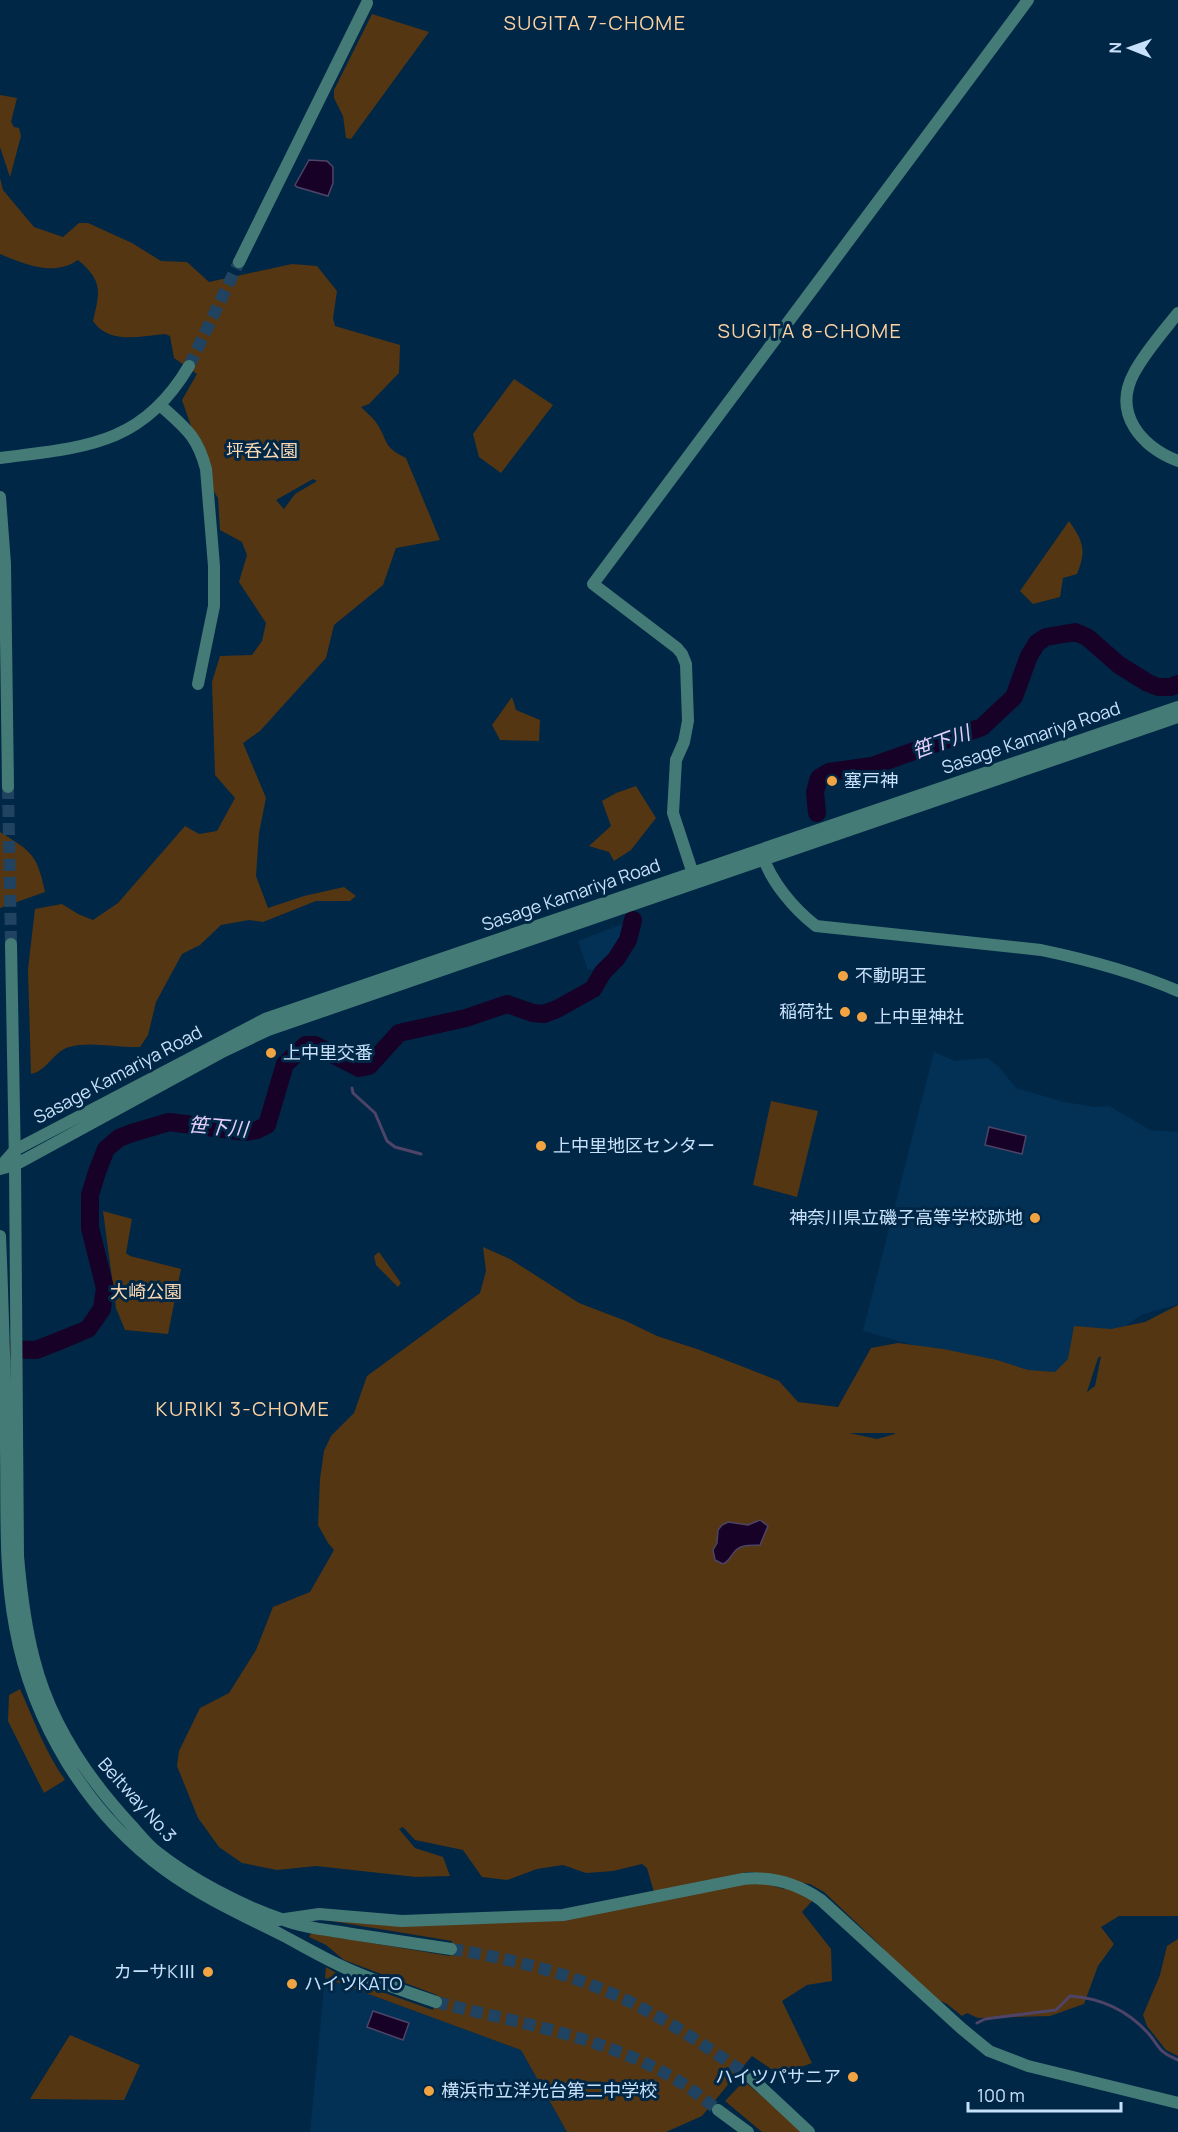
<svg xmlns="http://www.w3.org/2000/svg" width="1178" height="2132" font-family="Manrope,'Noto Sans JP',sans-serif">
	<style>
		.built { fill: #033155 }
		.green { fill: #543612; fill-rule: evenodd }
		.water { fill: #180127; stroke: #4d4467; stroke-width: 1.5 }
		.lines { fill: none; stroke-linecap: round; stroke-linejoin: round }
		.stream { stroke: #4d4467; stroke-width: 3 }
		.river { stroke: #180127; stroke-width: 18 }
		.tertiary-tunnel { stroke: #1f4361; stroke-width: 12; stroke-dasharray: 12 6; stroke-linecap: butt }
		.tertiary { stroke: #447b76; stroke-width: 12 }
		.poi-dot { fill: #f3a442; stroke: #012746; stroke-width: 2 }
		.labels { text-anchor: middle; stroke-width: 6; stroke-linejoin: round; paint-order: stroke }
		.park-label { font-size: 18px; fill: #fdd9b3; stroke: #012746 }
		.street-label { font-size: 18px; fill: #c8e1fb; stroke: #012746 }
		.poi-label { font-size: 18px; fill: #c8e1fb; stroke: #012746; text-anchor: start }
		.neighbourhood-label { font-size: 20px; letter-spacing: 1.5px; fill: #fed1a1; stroke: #012746 }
		.water-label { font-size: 20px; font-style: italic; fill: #e6cffb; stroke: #012746 }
	</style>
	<rect width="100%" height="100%" fill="#012746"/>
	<path class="built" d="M625 923V929L619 945 600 968 588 970 578 941Z
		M934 1052 955 1061 987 1058 999 1067 1016 1088 1064 1102 1096 1107 1109 1106 1150 1130 1178 1132V1304L1141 1315 1047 1382 863 1331Z
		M325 1978 521 2050 567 2132H310Z"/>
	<path class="green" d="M372 14 429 32 351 139 346 138 343 116 334 98V90Z
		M0 95 17 98 11 122 14 127 19 128 21 136 10 177 0 147Z
		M0 178 3 190 34 227 63 237 79 223H88L132 243 161 261 187 262 209 282 292 264 317 266 337 291 333 318 335 326 400 345 399 373 369 404 361 407C365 411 371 416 375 421 389 440 381 446 406 458L440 540 396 548 383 585 334 625 326 658 260 731 243 743 266 798 259 833 256 876 268 908 304 896 344 887 356 896 350 901H316L263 922 249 920 221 925 200 945 182 954 156 1002 148 1035 140 1047C116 1048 92 1041 69 1047 54 1051 47 1071 31 1074L28 969 35 909 62 904 78 914 93 920 118 903 185 826 199 834 217 831 235 798 215 775 212 682 220 656 252 655 262 641 266 623 239 582 247 555 242 542 220 530 218 498 213 490 182 400 197 374 174 358 170 336 165 334C140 336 109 345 93 321 100 291 103 281 78 260 54 277 24 264 0 254ZM313 479 317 481 295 494 284 509 276 500Z
		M514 379 553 405 501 473 479 457 473 434Z
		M1069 521C1083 541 1087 550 1077 574L1063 578 1060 597 1033 604 1020 591Z
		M512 697 516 710 540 720 539 741 500 740 492 725Z
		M636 786 656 818 631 850 614 861 609 852 589 846 611 826 602 801 616 793Z
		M0 832C32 852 37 854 45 892L0 908Z
		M771 1101 818 1111 797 1197 753 1185Z
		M103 1211 132 1219 126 1253 130 1256 181 1269 168 1334 125 1330 116 1308Z
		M483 1247 510 1259 579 1303 626 1321 657 1336 700 1350 779 1381 798 1402 838 1407 871 1348 898 1343 943 1349 997 1360 1028 1370 1055 1372 1068 1359 1074 1326 1111 1329 1145 1322 1178 1305V1916H1119L1101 1927 1114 1944 1098 1966 1084 2004 1050 2016 978 2018 967 2013 962 2016 947 2004 927 1995 882 1953 883 1948 824 1892 810 1884 781 1881 760 1873 748 1872 654 1892 647 1868 642 1864 613 1871 586 1873 563 1865 537 1869 507 1880 482 1877 463 1850 415 1840 403 1827 399 1829 415 1848 443 1857 450 1876 416 1877 316 1866 277 1870 242 1863 219 1847 198 1818 177 1766 179 1751 200 1708 229 1693 256 1650 273 1607 310 1592 334 1550 328 1543 318 1525 320 1479 324 1451 331 1436 354 1413 367 1376 480 1293 486 1271ZM1101 1356 1095 1386 1087 1392 1098 1358ZM849 1433H895V1434L877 1439Z
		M379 1252 401 1283 398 1287 376 1265 374 1256Z
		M20 1689C34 1720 45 1752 65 1780L44 1793 8 1721 9 1695Z
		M749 1883 766 1884 784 1889 787 1887 813 1900 802 1912 831 1949 832 1981 807 1985 782 2001 812 2063 780 2075 752 2056 702 2116 666 2132H567L521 2050 325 1978 326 1967 348 1980 433 2010 437 1995 344 1960 326 1945 309 1937 311 1933 450 1956 452 1941 319 1919 558 1920Z
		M1178 1939V2056L1166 2050 1147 2026 1143 2015 1160 1975 1167 1946Z
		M70 2035 140 2065 124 2100 30 2099Z
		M744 2081 797 2126 803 2132H762L725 2101Z"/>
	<path class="water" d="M309 160 327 161 333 167V183L328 196 297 187 295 185Z
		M989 1127 1026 1136 1022 1154 985 1145Z
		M760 1520 768 1526 760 1545C752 1546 743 1544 736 1550 731 1555 730 1561 723 1564L715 1560 713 1550 717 1543 718 1530 722 1525 728 1522 748 1525Z
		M373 2011 409 2023 403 2040 367 2027Z"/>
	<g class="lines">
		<path class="stream" d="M353 1071 354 1066
			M352 1088 353 1093 375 1113 387 1141 395 1147 421 1154
			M977 2023 985 2019 1056 2010 1070 1996C1101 1998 1127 2010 1148 2033 1161 2048 1157 2051 1178 2060"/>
		<path class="river" d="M817 813 815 792 819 778 829 772 872 766 982 727 1014 697 1029 656 1037 643 1046 637 1075 632 1087 637 1119 665 1148 683 1158 687H1171L1178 684
			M0 1349 36 1350 59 1341 88 1329 102 1309 105 1288 90 1228V1195L97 1172 106 1149 119 1138 132 1133 169 1122 246 1132 257 1130 267 1125 285 1064 306 1045H315L359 1068 369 1066 399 1033 466 1018 507 1004 533 1013 544 1014 557 1009 593 989 603 972 616 959 628 940 633 920"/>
		<path class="tertiary-tunnel" d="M189 366 239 262
			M8 787 11 944
			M451 1949C521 1960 589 1978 651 2013 685 2031 716 2054 748 2075
			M436 2002C518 2023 604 2036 677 2080 692 2089 705 2100 718 2110"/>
		<path class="tertiary" d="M239 262 367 3
			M1178 313C1163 332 1145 352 1134 373 1112 414 1142 447 1178 461
			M160 405C185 428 197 435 206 469L214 566V606L198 684
			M0 458C84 447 142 446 189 366
			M0 497 5 564 8 787
			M762 854C771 882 794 909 816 926L1041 950C1089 960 1134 972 1178 991
			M695 880 673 813 676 760 684 742 688 721 686 664 682 654 677 648 593 584 1028 0
			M11 944 15 1165 18 1556C21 1591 25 1625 34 1659 50 1723 88 1779 132 1826 140 1835 148 1845 157 1852 191 1879 240 1905 281 1919 303 1928 329 1930 352 1934 385 1939 418 1944 451 1949
			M0 1167 15 1150 265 1019 1178 707
			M0 1169 15 1165 224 1051 268 1030 1178 717
			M0 1236C3 1307 5 1378 6 1449 7 1508 4 1569 15 1627 32 1722 87 1813 165 1870 202 1897 242 1915 282 1935 301 1945 320 1956 339 1965 370 1980 404 1991 436 2002
			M258 1923 319 1914 402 1921 563 1915 743 1879C771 1876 798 1884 821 1900L961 2028 989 2051 1028 2066 1178 2103
			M748 2075 809 2132
			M718 2110 748 2132"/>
	</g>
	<g class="poi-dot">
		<circle cx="832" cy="781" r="6"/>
		<circle cx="843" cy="976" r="6"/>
		<circle cx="845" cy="1012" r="6"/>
		<circle cx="862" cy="1017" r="6"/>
		<circle cx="271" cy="1053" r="6"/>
		<circle cx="541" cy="1146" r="6"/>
		<circle cx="1035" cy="1218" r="6"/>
		<circle cx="208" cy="1972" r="6"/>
		<circle cx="292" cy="1984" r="6"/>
		<circle cx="853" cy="2077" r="6"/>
		<circle cx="429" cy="2091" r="6"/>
	</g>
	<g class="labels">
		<g class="park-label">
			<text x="262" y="457">坪呑公園</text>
			<text x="146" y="1298">大崎公園</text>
		</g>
		<g class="street-label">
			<text transform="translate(1031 738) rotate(-19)" y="6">Sasage Kamariya Road</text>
			<text transform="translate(571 895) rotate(-19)" y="6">Sasage Kamariya Road</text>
			<text transform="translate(118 1075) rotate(-28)" y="6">Sasage Kamariya Road</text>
			<text transform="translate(137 1800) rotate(48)" y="6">Beltway No.3</text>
		</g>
		<g class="poi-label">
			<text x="844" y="787">塞戸神</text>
			<text x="855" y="982">不動明王</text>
			<text x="833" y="1018" text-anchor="end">稲荷社</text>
			<text x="874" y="1023">上中里神社</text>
			<text x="283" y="1059">上中里交番</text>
			<text x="553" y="1152">上中里地区センター</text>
			<text x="1023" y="1224" text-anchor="end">神奈川県立磯子高等学校跡地</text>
			<text x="196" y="1978" text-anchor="end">カーサKⅢ</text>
			<text x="304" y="1990">ハイツKATO</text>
			<text x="841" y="2083" text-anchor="end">ハイツパサニア</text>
			<text x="441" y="2097">横浜市立洋光台第二中学校</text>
		</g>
		<g class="neighbourhood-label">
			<text x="595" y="30">SUGITA 7-CHOME</text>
			<text x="810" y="338">SUGITA 8-CHOME</text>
			<text x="243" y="1416">KURIKI 3-CHOME</text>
		</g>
		<g class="water-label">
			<text transform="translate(941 742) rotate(-20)" y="7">笹下川</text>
			<text transform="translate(218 1127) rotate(5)" y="7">笹下川</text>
		</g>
	</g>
	<g transform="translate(1130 48) rotate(271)" stroke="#012746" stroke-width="4.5" paint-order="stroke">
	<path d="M0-4.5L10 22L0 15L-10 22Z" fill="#c8e1fb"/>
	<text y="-9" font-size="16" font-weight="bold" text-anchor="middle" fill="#c8e1fb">N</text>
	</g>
	<path d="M968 2102v9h153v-9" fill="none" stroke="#c8e1fb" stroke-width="3"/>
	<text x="977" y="2102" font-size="18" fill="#c8e1fb" stroke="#012746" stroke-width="4.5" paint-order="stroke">100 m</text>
</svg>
